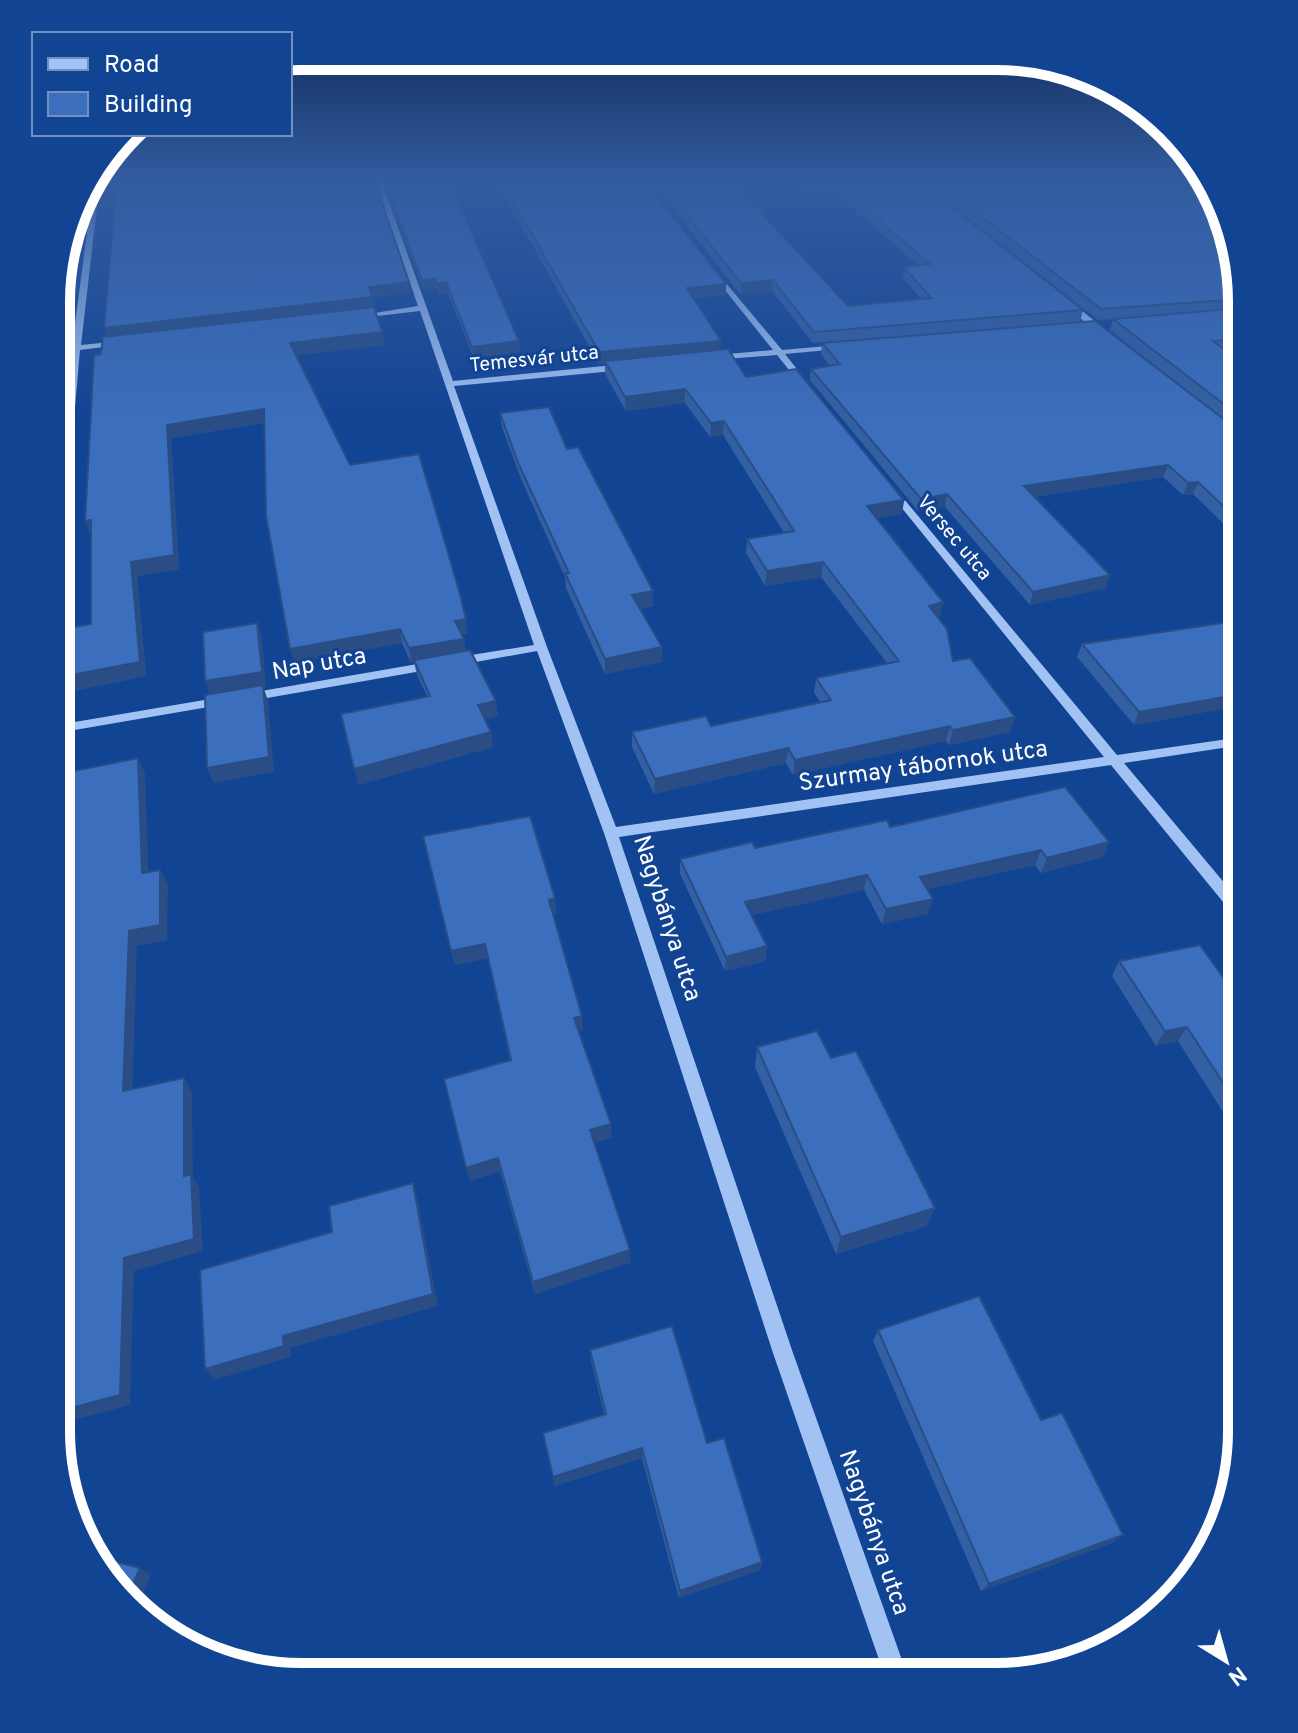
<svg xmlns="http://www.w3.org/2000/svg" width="1298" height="1733" font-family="Overpass,sans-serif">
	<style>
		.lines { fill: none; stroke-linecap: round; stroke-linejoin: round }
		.minor { fill: #a1c2f3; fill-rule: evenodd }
		.wall { fill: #335fa3 }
		.shaded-wall { fill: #294d84 }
		.building { fill: #3b6ebd; stroke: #294d84; stroke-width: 2 }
		.labels { text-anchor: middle; stroke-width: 6; stroke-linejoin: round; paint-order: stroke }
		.far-street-label { font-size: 20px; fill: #fff; stroke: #124494 }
		.street-label { font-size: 24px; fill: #fff; stroke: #124494 }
		.rim { fill: none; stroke: #fff; stroke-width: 10 }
	</style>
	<rect width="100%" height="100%" fill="#124494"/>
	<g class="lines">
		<path class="minor" d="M94 180H100L81 345 120 341 124 343 120 345 80 350 63 543 58 546V492L72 351 58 352V348L72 346Z
			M375 180H381L453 381 624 364 628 367 624 370 454 386 547 647 616 827 1104 757 888 491V487H894L1117 755 1242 737V745L1124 763 1242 904V921L1237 919 1111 765 619 837 793 1353 908 1677H885L773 1353 604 833 537 651 459 665 453 661 459 657 534 645 420 311 360 318 356 316 418 306Z
			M715 270 782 350 839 345 843 347 839 349 785 354 808 383 804 386 801 385 777 355 713 360V356L716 355 773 350 712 274 711 272Z
			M1064 301H1070L1107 331V335H1101L1064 305Z
			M435 661 441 665 439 668 250 701 244 697 250 693Z
			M222 697 228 701 226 704 57 733V725Z"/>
	</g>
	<path class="wall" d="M382 180H454L450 182 519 341 520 352 474 358 448 293 439 294 437 288 424 290Z
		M496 180H644L726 284V295L694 298 721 350 746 377 904 500 902 514 877 518 940 617 938 618 953 661 1015 717 1010 732 949 745 946 741 793 775 786 763 654 794 632 747V732L711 726 821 703 814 693 816 678 887 663 821 577 765 586 746 553 747 539 784 533 723 435 710 437 685 403 626 411 605 374V363L599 364Z
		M651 180H731L848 306 921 299 903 278 904 267 918 265 834 193 812 196 793 180H917L1083 310 1080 322 813 343 772 291 740 294Z
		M920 180H1206L1216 193 1242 301V350L1227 351 1242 362V542L1193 494 1183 495 1163 477 1034 497 1106 588 1030 605 945 507 918 511 810 380 811 369 830 366 821 354 822 343 1185 389 1110 330 1113 319 1129 318 1098 320Z
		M410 292 372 298 373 307 382 332 384 345 296 355 350 465 468 633 462 634 466 651 498 716 485 719 491 732 493 747 358 785 427 696 417 675 414 662 411 663 402 643 294 663 264 423 171 438 179 569 137 576 146 676 73 691 66 676 91 624V535L85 521 103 337Z
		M500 413 567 449 653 591V606L640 609 662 662 605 674 566 588 565 577 521 479 502 427Z
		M1242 620V710L1238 706 1134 725 1077 657 1082 644Z
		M890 827 1109 842 1103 857 1041 873 1035 865 927 889 928 914 882 924 864 890 752 915 767 946 765 961 725 971 680 874V859Z
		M426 851 557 913 553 914 583 1030 579 1031 612 1138 594 1143 631 1262 535 1294 500 1171 470 1181 510 1060 488 958 455 965Z
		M1119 961 1242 1004V1142L1178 1041 1156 1046 1112 976Z
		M757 1047 831 1058 927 1226 836 1254 755 1067Z
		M878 1330 1041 1420 1123 1535 1112 1543 981 1591 873 1341Z
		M590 1350 707 1443 762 1562 760 1570 679 1598 642 1458 555 1486 543 1433 604 1414 591 1361Z"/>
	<path class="shaded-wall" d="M835 183 834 193 812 196 813 186Z
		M435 278 437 288 424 290 422 280Z
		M773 280 772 291 740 294 741 283Z
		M409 282 410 292 372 298 373 308 108 339 104 328Z
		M446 282 448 293 439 294 437 283Z
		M726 284V295L687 299V288Z
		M382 332 384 345 293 356 290 343Z
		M519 341 520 352 474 358 472 347Z
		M721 341V352L599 364V352Z
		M685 389V403L626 411 625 397Z
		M264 409 268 422 171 438 179 569 137 576 146 676 73 691 66 676 131 562 167 425Z
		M724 421 723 435 710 437 711 423Z
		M1168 465 1163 477 1021 499 1024 486Z
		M1198 482 1193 494 1183 495 1188 483Z
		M947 494 945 507 918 511 921 499Z
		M904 500 902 514 865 520 867 506Z
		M91 520V535L85 521Z
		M823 562 821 577 765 586 767 571Z
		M1110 575 1106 588 1030 605 1033 592Z
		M653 591V606L632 610V595Z
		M943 602 940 617 926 620 929 606Z
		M466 619 468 633 457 635 455 621Z
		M257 623 262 638 266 687H263L268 700 274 772 213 783 207 768 210 696 205 681Z
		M400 629 402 643 294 663 290 649Z
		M464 639 466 653 411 663 409 648Z
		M662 647V662L605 674V659Z
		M1242 694V699L1238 706 1134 725 1139 712Z
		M496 701 498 716 480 721 478 705Z
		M1015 717 1010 732 949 745 953 730Z
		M950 726 946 741 793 775 795 760Z
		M491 732 493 747 358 785 354 769Z
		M788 748 786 763 654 794 655 779Z
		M138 758 145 773 149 888 142 873Z
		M1109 842 1103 857 1041 873 1047 858Z
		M1041 850 1035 865 916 892 920 877Z
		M160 870 168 884 167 940 137 946 132 1105 123 1091 129 931Z
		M867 875 864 890 744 917 745 902Z
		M555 898 557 913 551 915 549 900Z
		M933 899 928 914 882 924 886 909Z
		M485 944 488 958 455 965 451 951Z
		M767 946 765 961 725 971 726 957Z
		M582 1016 583 1030 575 1032 574 1018Z
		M69 1024 79 1038 57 1043V1026Z
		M1187 1027 1178 1041 1156 1046 1165 1031Z
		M184 1078 192 1092 193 1177 199 1187 203 1251 134 1271 130 1405 56 1425V1412L124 1258 184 1176Z
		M611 1124 612 1138 591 1144 590 1130Z
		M498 1158 500 1171 470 1181 466 1168Z
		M413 1183 417 1196 438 1306 290 1348 291 1357 214 1380 205 1369 283 1336Z
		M935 1208 927 1226 836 1254 841 1237Z
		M630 1250 631 1262 535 1294 533 1282Z
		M642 1448V1458L555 1486 553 1477Z
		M1123 1535 1112 1543 981 1591 989 1584Z
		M762 1562 760 1570 679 1598 680 1591Z
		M140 1568 151 1575 138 1605 128 1594Z"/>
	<path class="building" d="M117 180H374L409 282 369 287 372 297 104 328Z
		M384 180H449L519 341 472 347 446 282 437 283 435 278 422 280Z
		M501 180H644L726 284 687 288 721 341 599 352Z
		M659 180H731L848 306 931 298 904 267 930 264 835 183 813 186 806 180H917L1083 310 814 332 773 280 741 283Z
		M934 180H1198L1213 189 1216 193 1242 299 1101 309Z
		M374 307 382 332 290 343 350 465 419 454 460 594 466 619 455 621 464 639 409 648 400 629 290 649 266 516 264 409 167 425 174 555 131 562 140 662 66 676 64 629 91 624V520L85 521 94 355 101 354 103 337Z
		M1242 308V339L1213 341 1242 362V418L1113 319Z
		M1095 321 1242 433V524L1198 482 1188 483 1168 465 1024 486 1110 575 1033 592 947 494 921 499 811 369 840 364 822 343Z
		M728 349 746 377 796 369 904 500 867 506 943 602 929 606 947 629 953 661 970 658 1015 717 953 730 950 726 795 760 788 748 655 779 632 732 706 716 711 726 831 700 816 678 899 661 823 562 767 571 747 539 794 531 724 421 711 423 685 389 625 397 605 361Z
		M549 407 567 449 578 447 653 591 632 595 662 647 605 659 565 573H569L519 465 500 413Z
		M1242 620V694L1139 712 1082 644Z
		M257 623 262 672 205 681 203 632Z
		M470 650 496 701 478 705 491 732 354 769 341 714 430 696 414 660Z
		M263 685 269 757 207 768 205 695Z
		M138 758 142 873 160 870V925L129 931 123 1091 184 1078V1176L191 1174 194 1239 124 1258 120 1395 56 1412 57 1149 69 1024 57 1026V823L59 774Z
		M1065 787 1109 842 1047 858 1041 850 920 877 933 899 886 909 867 875 745 902 767 946 726 957 680 859 752 842 755 848 887 820 890 827Z
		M530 816 555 898 549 900 582 1016 574 1018 611 1124 590 1130 630 1250 533 1282 498 1158 466 1168 444 1079 511 1060 485 944 451 951 423 836Z
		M1200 945 1242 1004V1112L1187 1027 1165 1031 1119 961Z
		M817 1031 831 1058 856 1051 935 1208 841 1237 757 1047Z
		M413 1183 433 1294 283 1336 284 1346 205 1369 200 1270 332 1232 329 1206Z
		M979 1296 1041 1420 1062 1413 1123 1535 989 1584 878 1330Z
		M672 1326 707 1443 724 1438 762 1562 680 1591 642 1448 553 1477 543 1433 606 1414 590 1350Z
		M96 1557 140 1568 128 1594Z"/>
	<linearGradient id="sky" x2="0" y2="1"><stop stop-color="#0a2551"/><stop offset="0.43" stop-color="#335c9f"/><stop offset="1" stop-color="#335c9f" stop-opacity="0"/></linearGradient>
	<rect width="1298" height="423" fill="url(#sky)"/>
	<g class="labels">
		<g class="far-street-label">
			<text transform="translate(534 358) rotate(-6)" y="7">Temesvár utca</text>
			<text transform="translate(955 537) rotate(50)" y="7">Versec utca</text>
		</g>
		<g class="street-label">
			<text transform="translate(319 663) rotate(-10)" y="8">Nap utca</text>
			<text transform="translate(923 765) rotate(-8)" y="8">Szurmay tábornok utca</text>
			<text transform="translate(668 918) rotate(72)" y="8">Nagybánya utca</text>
			<text transform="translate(875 1532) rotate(71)" y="8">Nagybánya utca</text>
		</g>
	</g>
	<path d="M0 0H1298V1733H0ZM302 70H996A232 232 0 0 1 1228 302V1431A232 232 0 0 1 996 1663H302A232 232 0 0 1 70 1431V302A232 232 0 0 1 302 70Z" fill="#124494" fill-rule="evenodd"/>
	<path class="rim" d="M302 70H996A232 232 0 0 1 1228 302V1431A232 232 0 0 1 996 1663H302A232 232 0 0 1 70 1431V302A232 232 0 0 1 302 70Z"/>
	<rect x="32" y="32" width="260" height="104" fill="#124494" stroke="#718fbf" stroke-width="2"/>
	<rect x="48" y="58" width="40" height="12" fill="#a1c2f3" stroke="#718fbf" stroke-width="2"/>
	<text x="104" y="72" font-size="24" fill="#ffffff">Road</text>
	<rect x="48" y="92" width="40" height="24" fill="#3b6ebd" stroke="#718fbf" stroke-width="2"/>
	<text x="104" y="112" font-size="24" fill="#ffffff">Building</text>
	<g transform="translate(1226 1661) rotate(143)" stroke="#124494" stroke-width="6" paint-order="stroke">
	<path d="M0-6L14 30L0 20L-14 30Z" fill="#ffffff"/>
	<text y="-12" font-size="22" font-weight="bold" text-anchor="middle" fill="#ffffff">N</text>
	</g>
</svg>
